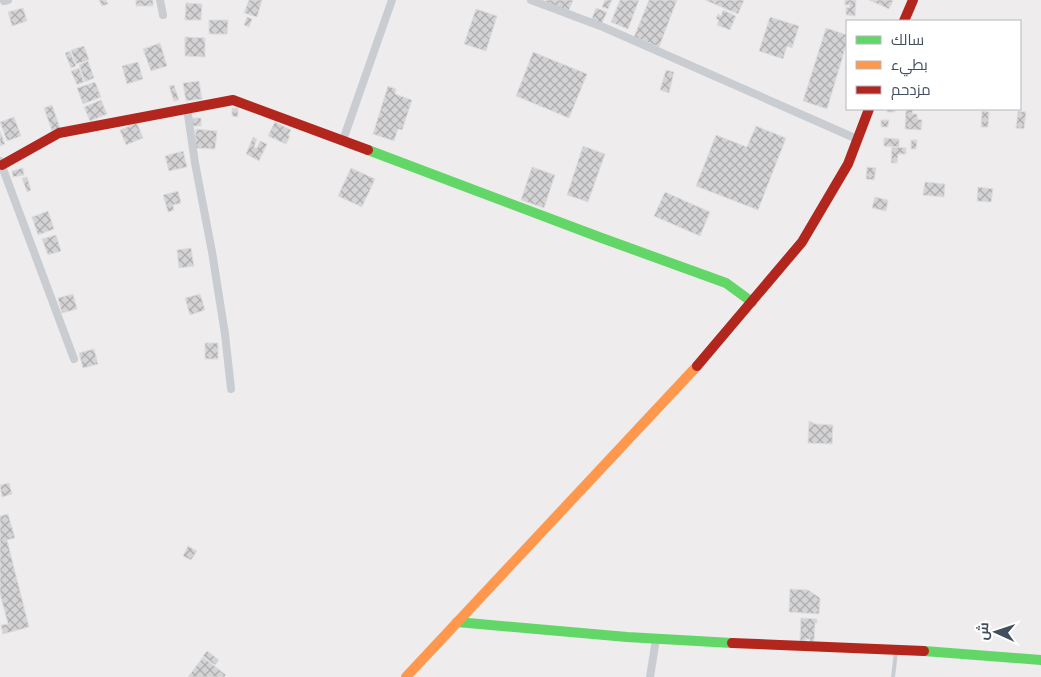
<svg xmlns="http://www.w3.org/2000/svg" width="1041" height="677" font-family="'Open Sans',Cairo,sans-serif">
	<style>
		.building { fill: url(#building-cross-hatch); stroke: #dededf }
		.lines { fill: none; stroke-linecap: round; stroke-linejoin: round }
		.lane { stroke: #c9cdd1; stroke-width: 4 }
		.street { stroke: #c9cdd1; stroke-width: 8 }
		.fast { stroke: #63d668; stroke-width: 10 }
		.slow { stroke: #ff974d; stroke-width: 10 }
		.jam { stroke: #b3261e; stroke-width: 10 }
	</style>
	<defs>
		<pattern id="building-cross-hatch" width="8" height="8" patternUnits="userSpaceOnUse" patternTransform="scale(1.25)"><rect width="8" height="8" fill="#d3d3d5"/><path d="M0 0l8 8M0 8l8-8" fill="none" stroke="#adadb0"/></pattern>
	</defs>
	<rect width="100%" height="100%" fill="#eeecec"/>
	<path class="building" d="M99 0H106L108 4 102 6Z
		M136 0H153V6H136Z
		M249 0H262L257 17 244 13Z
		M546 0H573L568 12 544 3Z
		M605 0H612L608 9 602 7Z
		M620 0H639L628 29 611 22Z
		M649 0H677L659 47 634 37Z
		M705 0H744L738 14Z
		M845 0H856L855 16 846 15V7L849 8 850 5H845Z
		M869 0H893L889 9Z
		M186 3 202 4 201 20H185Z
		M23 8 27 21 12 26 8 12Z
		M596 8 607 12 601 25 591 21Z
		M476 9 497 16 486 51 464 44Z
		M723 10 736 16 730 30 717 25 719 20 716 19 718 14 721 16Z
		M247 17 252 19 249 27 244 25Z
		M770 17 799 26 792 48 787 46 783 59 759 51Z
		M209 20H228L227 34H209Z
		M826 28 847 35V42L827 109 803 101Z
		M185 37 205 38V57L185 56Z
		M160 43 167 66 151 71 143 49Z
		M84 46 89 60 76 64 71 50Z
		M70 51 76 66 71 68 65 53Z
		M533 52 587 74 569 118 516 96Z
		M88 61 94 78 85 82 79 65Z
		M138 62 143 79 127 84 122 66Z
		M79 68 84 82 77 85 71 71Z
		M666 70 674 72 669 93 660 90Z
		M199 81 202 99 186 101 183 83Z
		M95 82 101 97 83 104 77 88Z
		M174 85 179 100 174 101 169 86Z
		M388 86 396 89 395 94 412 100 402 130 398 129 394 141 373 134Z
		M101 100 107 114 90 121 84 107Z
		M52 105 60 128 52 131 44 108Z
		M232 108H238V117L232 116Z
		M887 109H895V112H887Z
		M906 109H913L912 114H917V119L922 120 921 130 905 129Z
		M982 111 989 112 988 127H981Z
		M1018 111 1026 112 1024 129 1016 128Z
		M14 117 21 136 7 141 0 122Z
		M191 118H201V126H190Z
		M881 120H889L888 127H881Z
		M275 122 291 130 288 135 290 136 286 144 268 136Z
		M137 123 143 138 126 145 120 130Z
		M756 126 786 138 758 210 696 186 716 135 747 147Z
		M196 129 217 131 215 149 195 148Z
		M0 131 5 144 0 146Z
		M253 137 257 139 254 147 257 148 260 141 267 144 259 161 246 154Z
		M884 138 899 139V147L884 146Z
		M911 140H917L916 149H911Z
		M583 146 605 154 588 202 567 195Z
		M892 147 906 148V154H898L897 163H891Z
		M183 151 187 167 169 171 165 156Z
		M532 167 555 175 544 208 521 200Z
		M867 167 876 168 874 180 866 179Z
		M23 168 24 175 13 177 12 171Z
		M351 168 375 179 362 207 338 196Z
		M27 177 31 190 27 192 22 178Z
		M925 182 945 184 944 197 923 195Z
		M978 187 993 189 991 202 977 201Z
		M178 191 181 203 173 205 174 210 168 212 163 195Z
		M665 192 710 212 700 236 654 216Z
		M875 197 888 200 886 211 872 208Z
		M48 211 54 229 38 235 32 217Z
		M56 235 61 251 48 255 42 239Z
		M191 248 194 266 179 268 177 250Z
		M73 294 77 309 62 313 58 298Z
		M200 294 205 310 190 315 185 298Z
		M205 343H218V359H205Z
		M94 349 98 364 83 368 79 353Z
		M809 421 815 424 833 425 832 444 808 443Z
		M9 483 12 494 2 497 0 485Z
		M8 514 15 538 7 540 29 627 3 634 1 625 8 624 0 594V516Z
		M188 546 197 551 191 560 183 556Z
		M790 589 808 590 820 598 819 614 789 612Z
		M801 618 817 619V623H815L814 642H810V639H806L805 641H800Z
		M207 651 219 660 215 665 203 656Z
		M203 657 226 675 224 677H188Z"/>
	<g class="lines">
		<path class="lane" d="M893 677 896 652"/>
		<path class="street" d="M160 0 163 15
			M531 0 603 27 857 139
			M4 1 8 0
			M187 108 195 163 212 252 225 334 231 389
			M343 140 392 0
			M0 161 74 359
			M650 677 656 639"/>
		<path class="fast" d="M368 150 599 237 726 283 752 302
			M457 622 627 637 732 643
			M924 651 1041 660"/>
		<path class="slow" d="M406 677 697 366"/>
		<path class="jam" d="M904 21 913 0
			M2 165 59 133 233 100 368 150
			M697 366 802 242 848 164 869 109
			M732 643 924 651"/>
	</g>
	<rect x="846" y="20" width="175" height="90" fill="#ffffff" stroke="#b3b8bd"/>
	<rect x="856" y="36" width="25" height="8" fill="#63d668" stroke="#b3b8bd"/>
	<text x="891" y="45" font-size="15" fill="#424e5b">سالك</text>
	<rect x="856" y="61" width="25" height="8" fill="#ff974d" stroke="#b3b8bd"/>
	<text x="891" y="70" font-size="15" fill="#424e5b">بطيء</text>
	<rect x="856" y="86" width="25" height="8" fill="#b3261e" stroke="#b3b8bd"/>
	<text x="891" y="95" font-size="15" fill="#424e5b">مزدحم</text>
	<g transform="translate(996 632) rotate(273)" stroke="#ffffff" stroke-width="4" paint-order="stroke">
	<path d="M0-4L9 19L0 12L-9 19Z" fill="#424e5b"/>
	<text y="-8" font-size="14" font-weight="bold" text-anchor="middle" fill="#424e5b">ش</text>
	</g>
</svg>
